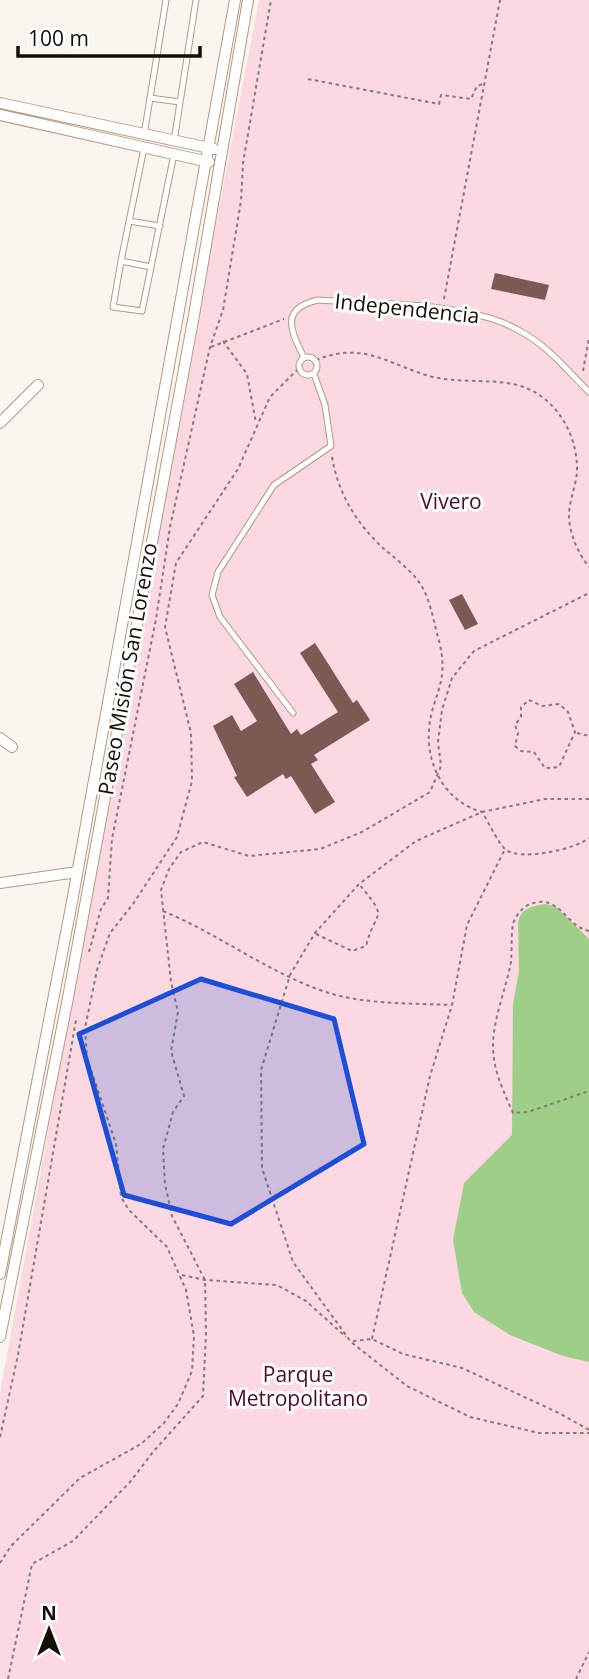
<svg xmlns="http://www.w3.org/2000/svg" width="589" height="1679" font-family="'Open Sans',sans-serif">
	<style>
		.green { fill: #fbd8e2 }
		.water { fill: #9fce88 }
		.building { fill: #7c5a53 }
		.lines { fill: none; stroke-linecap: round; stroke-linejoin: round }
		.lane-casing { stroke: #b49a80; stroke-width: 7 }
		.street-casing { stroke: #b49a80; stroke-width: 12 }
		.path { stroke: #847c75; stroke-width: 2; stroke-dasharray: 3.5 3.5; stroke-linecap: butt }
		.lane { stroke: #fff; stroke-width: 5 }
		.street { stroke: #fff; stroke-width: 10 }
		.marked { fill: #1d4ed8; fill-opacity: 0.2; stroke: #1d4ed8; stroke-width: 5; stroke-linejoin: round }
		.labels { text-anchor: middle; stroke-width: 6; stroke-linejoin: round; paint-order: stroke }
		.street-label { font-size: 21px; fill: #160d04; stroke: #fff }
		.park-label { font-size: 21px; fill: #52072c; stroke: #fff }
	</style>
	<rect width="100%" height="100%" fill="#fbf5f0"/>
	<path class="green" d="M259 0H589V1679H0V1393L184 390Z"/>
	<path class="water" d="M545 904 555 906 589 939V1362L563 1356 510 1335 474 1312 462 1293 453 1240 464 1183 512 1135 513 1004 519 971 518 923C521 908 532 906 545 904Z"/>
	<path class="building" d="M495 273 549 285 545 300 491 289Z
		M462 594 478 624 465 630 449 600Z
		M315 643 353 703 357 700 370 720 314 755 318 760 311 764 335 802 315 814 291 776 286 779 283 774 247 797 234 777 237 776 213 726 232 715 241 731 257 721 234 684 253 672 291 734 297 729 301 735 338 712 300 653Z"/>
	<g class="lines">
		<g class="lane-casing">
			<path id="lane" d="M150 98 180 102
				M144 135 166 0
				M174 141 196 0
				M144 148 121 261 151 267 174 154
				M129 221 160 226
				M121 261 113 307 142 311 151 267
				M299 366a9 9 0 1 1 18 0a9 9 0 1 1-18 0Z
				M304 358C292 332 278 309 318 300 376 304 471 302 520 331 548 346 567 370 589 392
				M293 713 220 617 212 595 218 572 274 485 331 446 325 405 314 374"/>
		</g>
		<g class="street-casing">
			<path id="street" d="M0 103 214 149
				M0 115 209 162
				M0 423 38 385
				M0 738 12 747
				M0 883 77 872
				M0 1274 72 902 235 0
				M0 1337 67 1003 194 315 248 0"/>
		</g>
		<path class="path" d="M308 79 439 104 441 95 471 99 477 86 483 84
			M444 299 500 0
			M223 341 247 374 256 423
			M211 347 284 319
			M316 360C365 340 390 366 433 377 460 383 487 379 513 384 553 392 578 432 577 471 576 487 568 503 569 519 571 537 578 553 589 567
			M583 371 589 338
			M332 457C338 493 356 523 383 548 396 559 412 571 421 585 431 601 434 624 439 641 450 683 432 695 429 729 426 766 446 802 482 812 488 821 498 843 505 849 519 862 576 849 589 838
			M529 700 542 706 559 704 568 712 575 732 559 767 545 768 534 752 521 751 515 746 518 733 515 725 521 717V707Z
			M577 733 589 736
			M589 799H545L482 812 416 841 359 884 315 933 290 975 261 1070 262 1168 293 1262 351 1342 407 1386 470 1417 539 1433H589
			M163 911C216 933 264 969 317 989 359 1005 408 1003 451 1005
			M589 931C565 926 560 893 530 904 522 907 515 917 513 924 511 936 512 950 511 962 506 989 493 1019 493 1046 493 1071 504 1092 513 1113L528 1112 589 1091
			M316 934 352 951 366 946C376 907 390 922 359 884
			M89 952 101 909 108 898 112 839 156 619 170 527 210 347 223 310 241 201 243 163 271 0
			M182 1275 205 1280 277 1285 306 1301 346 1337
			M372 1339 430 1076 452 1005 467 925 505 849
			M353 1341 372 1339 403 1354 462 1368 561 1414 589 1430
			M0 1437 18 1355 76 1020
			M0 1563 11 1546 80 1478 141 1444 164 1423 178 1404 192 1371 194 1336 186 1290 167 1247 129 1210 121 1197 116 1144 87 1058 85 1028 97 970 110 933 133 904 177 837 192 781 191 733 165 627 176 563 238 469 270 397 299 368
			M8 1679 32 1564 73 1541 130 1482 153 1452 203 1396 206 1333 205 1280 172 1216 165 1184 163 1149 173 1112 184 1096 171 1051 178 1012 171 982 161 890 169 869 181 852 203 842 249 856 320 849 362 832 430 792 441 766 438 742 442 710 452 678 474 651 589 593
			M576 1679 589 1652"/>
		<use href="#lane" class="lane"/>
		<use href="#street" class="street"/>
	</g>
	<path class="marked" d="M201 979 334 1019 364 1144 231 1224 124 1195 79 1034Z"/>
	<g class="labels">
		<g class="street-label">
			<text transform="translate(407 309) rotate(6)" y="7">Independencia</text>
			<text transform="translate(128 669) rotate(-80)" y="7">Paseo Misión San Lorenzo</text>
		</g>
		<g class="park-label">
			<text x="451" y="509">Vivero</text>
			<text x="298" y="1382">Parque<tspan x="298" dy="24">Metropolitano</tspan></text>
		</g>
	</g>
	<g transform="translate(49 1630)" stroke="#ffffff" stroke-width="5" paint-order="stroke">
	<path d="M0-5L12 26L0 18L-12 26Z" fill="#160d04"/>
	<text y="-10" font-size="19" font-weight="bold" text-anchor="middle" fill="#160d04">N</text>
	</g>
	<path d="M18 46v10h182v-10" fill="none" stroke="#160d04" stroke-width="3.5"/>
	<text x="28" y="46" font-size="21" fill="#160d04" stroke="#ffffff" stroke-width="5" paint-order="stroke">100 m</text>
</svg>
